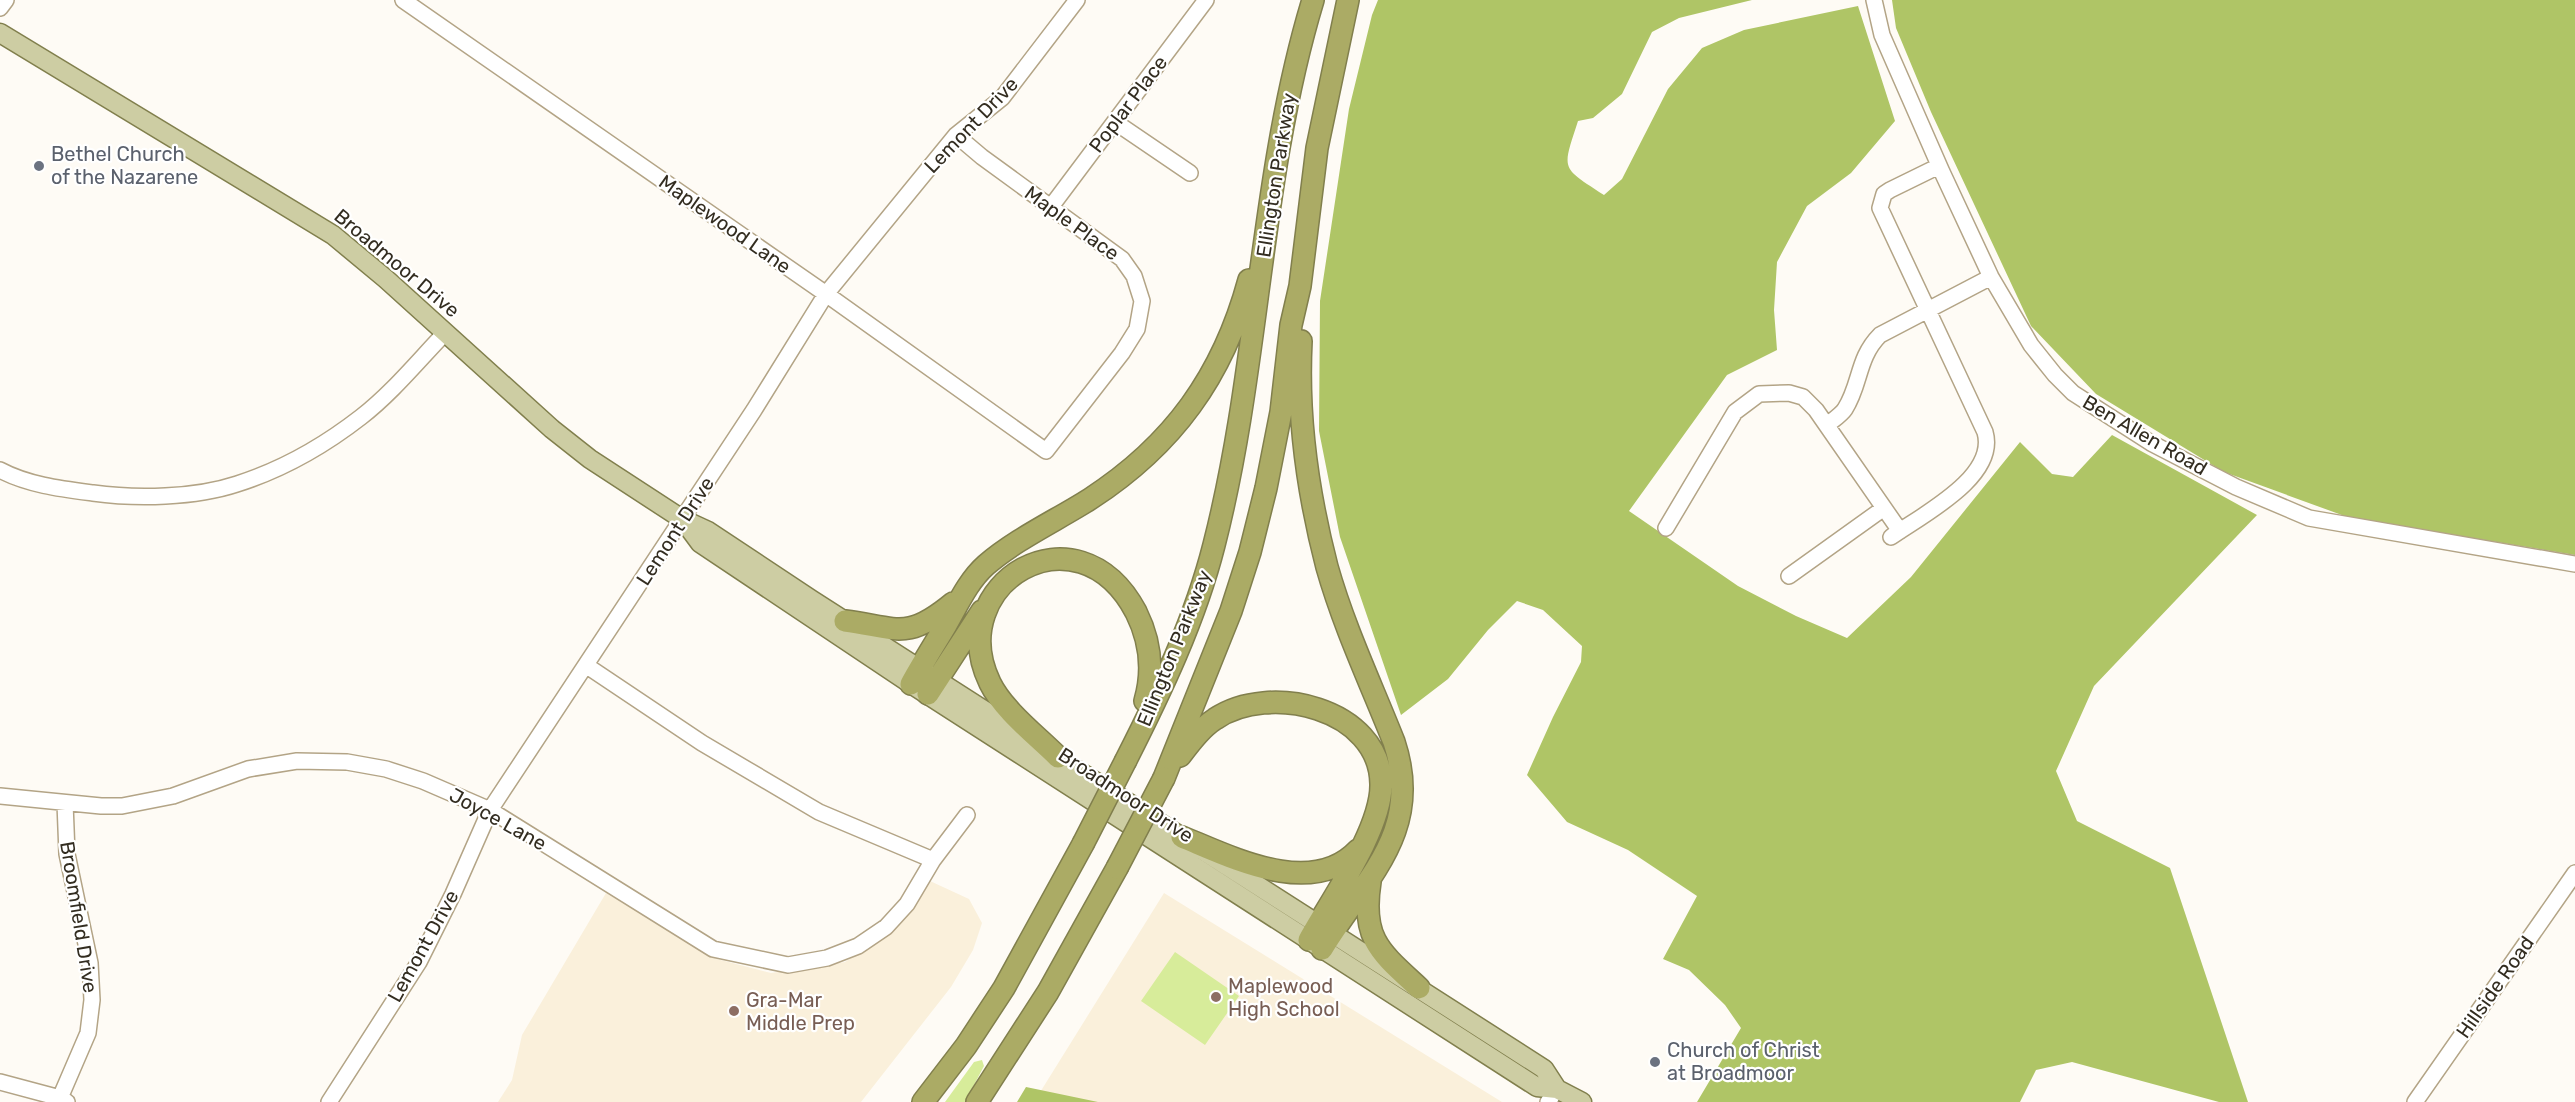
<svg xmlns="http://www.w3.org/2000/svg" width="2575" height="1102" font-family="Rubik,sans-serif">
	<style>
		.education { fill: #faf0db }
		.green { fill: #d7ec9a }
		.forest { fill: #afc566 }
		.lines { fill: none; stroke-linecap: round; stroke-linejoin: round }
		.minor-casing { stroke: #b3a486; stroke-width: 18 }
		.major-casing { stroke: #817f4d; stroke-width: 21 }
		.highway-casing { stroke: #817f4d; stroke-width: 24 }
		.minor { stroke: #fff; stroke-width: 15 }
		.major { stroke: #cdcda3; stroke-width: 18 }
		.highway { stroke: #abab65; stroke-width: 21 }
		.highway-bridge-casing { stroke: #817f4d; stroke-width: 24; stroke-linecap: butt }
		.highway-bridge { stroke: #abab65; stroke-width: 21 }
		.worship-dot { fill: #6b7280; stroke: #fff; stroke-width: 2 }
		.education-dot { fill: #8d6e63; stroke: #fff; stroke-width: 2 }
		.labels { text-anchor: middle; stroke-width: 4.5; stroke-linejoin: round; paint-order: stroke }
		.street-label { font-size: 20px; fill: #332d21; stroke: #fff }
		.worship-label { font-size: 20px; fill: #5b616d; stroke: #fff; text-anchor: start }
		.education-label { font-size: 20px; fill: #785e54; stroke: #fff; text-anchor: start }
	</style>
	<rect width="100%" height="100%" fill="#fefbf5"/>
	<path class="education" d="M930 881 969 899 982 923 973 950 951 987 861 1102H498L512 1080 522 1035 606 893 717 959 771 973 845 962 873 942 905 916Z
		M1164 893 1502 1102H1034Z"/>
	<path class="green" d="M1175 952 1239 996 1205 1045 1141 1001Z
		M982 1060 984 1066 965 1102H945L974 1062Z"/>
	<path class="forest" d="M1378 0H1752L1679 18 1652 32 1622 94 1593 118 1578 121C1562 171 1560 166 1604 195L1622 179 1668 89 1702 48 1744 30 1858 6 1895 121 1851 173 1807 206 1777 262 1774 310 1777 350 1727 375 1629 511 1738 586 1796 616 1847 638 1911 577 2020 442 2052 474 2073 477 2112 435 2257 515 2094 686 2056 771 2077 821 2170 868 2248 1102H2219L2072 1062 2036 1070 2020 1102H1697L1741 1028 1725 1005 1689 970 1663 959 1697 896 1628 850 1567 822 1527 775 1553 717 1581 662 1582 646 1543 610 1517 601 1488 630 1448 679 1401 715 1340 537 1319 431 1320 301 1349 109 1372 15Z
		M1892 0H2575V555L2350 518 2224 472 2096 394 2031 326 1931 112 1896 28Z
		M1026 1087 1098 1102H1017Z"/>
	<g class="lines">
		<g class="minor-casing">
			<path id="minor" d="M403 0 826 294 1046 451 1122 353 1137 329 1142 301 1134 276 1122 259 982 157 956 135
				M1874 0 1882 35 1942 172 1991 277 2031 345 2055 375 2073 393 2151 443 2236 487 2309 518 2575 564
				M0 8 6 0
				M1115 122 1190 173
				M1050 208 1206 0
				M1827 425C1833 420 1841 415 1845 409 1861 384 1857 358 1880 335L1991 277
				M0 470C28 485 62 489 93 493 136 499 195 498 237 484 281 470 325 445 361 417 392 393 418 361 445 333
				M1666 528 1735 412 1759 394 1789 393 1803 397 1816 410 1900 531
				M1891 537C1922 515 1998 477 1985 432L1880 208 1884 194 1890 190 1939 166
				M1789 576 1884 508
				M587 666 702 743 819 812 933 860
				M0 796 101 806H122L173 796 248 769 297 761 347 762 386 769 423 781 490 810 713 949 788 965 827 958 858 946 886 927 907 904 933 860 967 815
				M0 1082 60 1098 67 1102
				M60 1098 88 1033 92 1000 90 963 67 854 65 803
				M329 1102 419 962 453 894 490 810 754 410 826 294 956 135 1002 98 1077 0
				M1548 1102 1557 1089
				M2415 1102 2575 873"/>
		</g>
		<g class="major-casing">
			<path id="major" d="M0 33 333 235 386 279 552 429 590 459 682 519 708 531 812 600 1544 1069 1557 1089
				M683 520 700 543 911 684 1537 1087 1557 1089 1582 1102"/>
		</g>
		<g class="highway-casing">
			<path id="highway" d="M1301 341C1297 417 1308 494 1327 567 1344 627 1371 684 1394 742 1424 832 1365 878 1322 949
				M845 621C898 628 907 641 953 603
				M911 684C922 664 934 645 946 625 958 604 968 581 986 565 1016 539 1057 520 1090 499 1173 445 1223 376 1249 280
				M928 694 982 611
				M1180 756C1190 743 1201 728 1215 719 1269 682 1380 708 1381 784 1382 829 1331 900 1309 940
				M1058 757C1037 736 1003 710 990 683 942 584 1077 501 1136 612 1150 640 1154 670 1145 701
				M1126 760C1161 691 1195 620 1214 545 1260 366 1259 178 1313 0
				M1164 778 1231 611 1250 552 1266 488 1281 412 1291 325 1300 286 1317 148 1348 0
				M1182 837C1231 857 1312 899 1358 850
				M1370 882C1361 939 1380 952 1419 988
				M923 1102 966 1046 1004 988 1083 844
				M977 1102 1048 992 1117 868"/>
		</g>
		<use href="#minor" class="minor"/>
		<use href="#major" class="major"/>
		<use href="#highway" class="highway"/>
		<g class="highway-bridge-casing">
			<path id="highway-bridge" d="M1083 844 1126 760
				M1117 868 1164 778"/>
		</g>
		<use href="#highway-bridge" class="highway-bridge"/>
	</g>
	<g class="worship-dot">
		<circle cx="39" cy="166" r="6"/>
		<circle cx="1655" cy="1062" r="6"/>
	</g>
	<g class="education-dot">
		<circle cx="1216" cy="997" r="6"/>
		<circle cx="734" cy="1011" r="6"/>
	</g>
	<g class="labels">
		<g class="street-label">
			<text transform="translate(1128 104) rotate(-53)" y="7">Poplar Place</text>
			<text transform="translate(971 125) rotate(-46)" y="7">Lemont Drive</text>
			<text transform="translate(1276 175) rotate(-81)" y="7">Ellington Parkway</text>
			<text transform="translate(1072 223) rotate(36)" y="7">Maple Place</text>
			<text transform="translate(725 224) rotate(35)" y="7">Maplewood Lane</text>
			<text transform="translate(397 263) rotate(40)" y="7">Broadmoor Drive</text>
			<text transform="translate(2145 435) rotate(30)" y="7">Ben Allen Road</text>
			<text transform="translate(675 531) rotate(-57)" y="7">Lemont Drive</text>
			<text transform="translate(1174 648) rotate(-68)" y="7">Ellington Parkway</text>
			<text transform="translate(1126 795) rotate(33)" y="7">Broadmoor Drive</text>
			<text transform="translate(498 819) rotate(29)" y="7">Joyce Lane</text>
			<text transform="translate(79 917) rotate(81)" y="7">Broomfield Drive</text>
			<text transform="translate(423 946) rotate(-61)" y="7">Lemont Drive</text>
			<text transform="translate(2495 987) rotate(-55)" y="7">Hillside Road</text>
		</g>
		<g class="worship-label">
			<text x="51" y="161">Bethel Church<tspan x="51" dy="23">of the Nazarene</tspan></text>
			<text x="1667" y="1057">Church of Christ<tspan x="1667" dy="23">at Broadmoor</tspan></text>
		</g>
		<g class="education-label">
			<text x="1228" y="993">Maplewood<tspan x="1228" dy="23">High School</tspan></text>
			<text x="746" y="1007">Gra-Mar<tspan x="746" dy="23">Middle Prep</tspan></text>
		</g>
	</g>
</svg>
